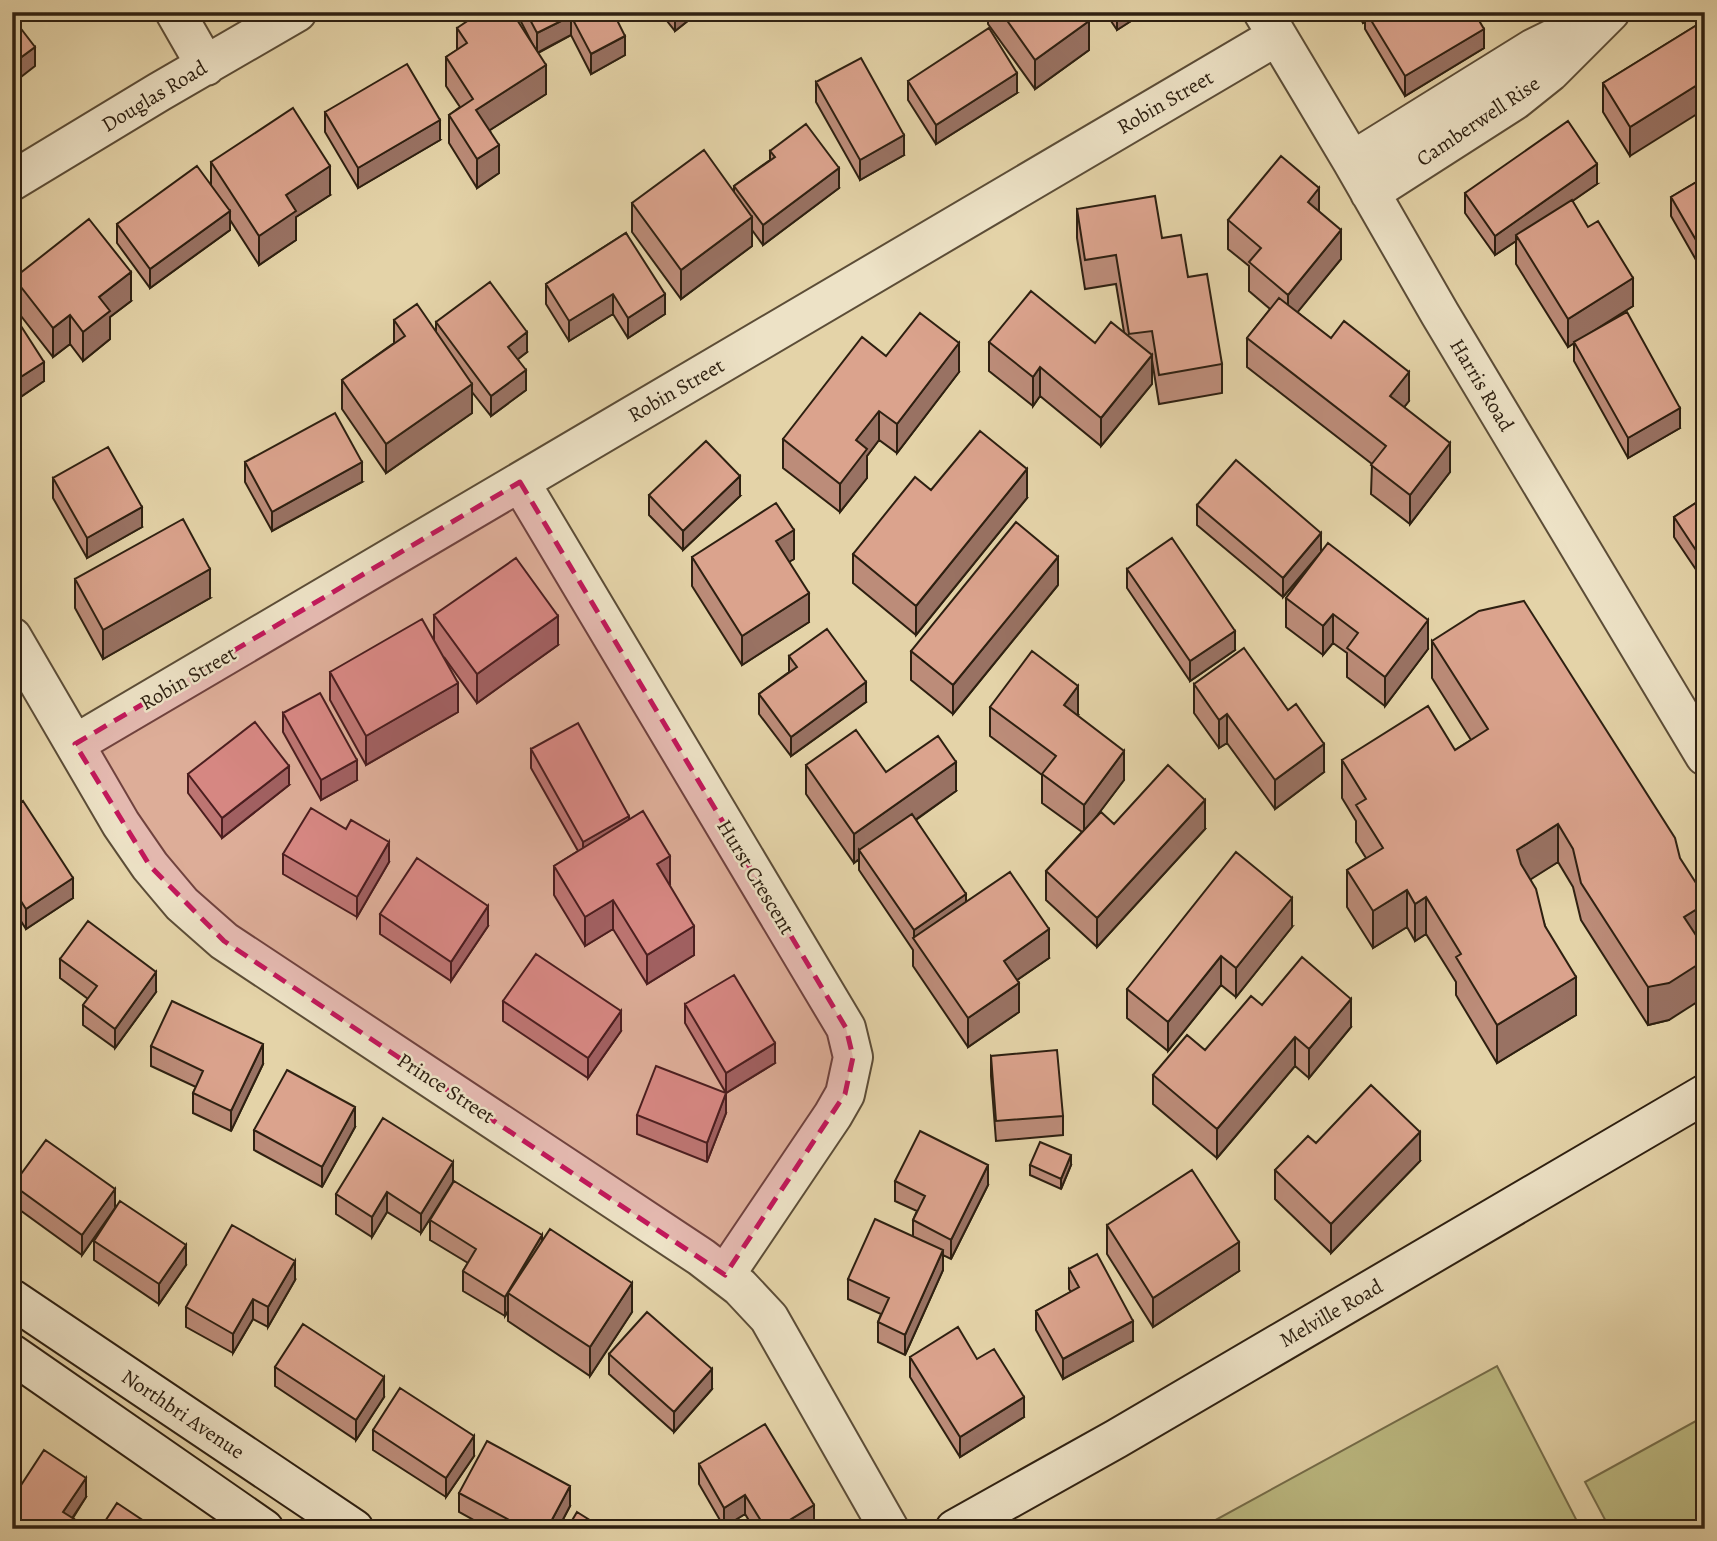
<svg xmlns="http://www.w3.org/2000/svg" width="1717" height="1541" font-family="Alegreya,serif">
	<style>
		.green { fill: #bcba82; stroke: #756d4a; stroke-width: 2 }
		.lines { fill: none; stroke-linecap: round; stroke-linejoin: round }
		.street-casing { stroke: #5c4d37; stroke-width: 42 }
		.secondary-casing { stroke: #2e2011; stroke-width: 42 }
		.street { stroke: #ede2c6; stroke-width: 38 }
		.secondary { stroke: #ede2c6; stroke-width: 38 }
		.wall { fill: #bc8c79; stroke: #2e2011; stroke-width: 2 }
		.shaded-wall { fill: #997263; stroke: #2e2011; stroke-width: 2 }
		.building { fill: #dba38d; stroke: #2e2011; stroke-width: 2 }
		.marked { fill: #c2185b; fill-opacity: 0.2; stroke: #c2185b; stroke-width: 5; stroke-dasharray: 14 9; stroke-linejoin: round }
		.labels { text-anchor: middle; stroke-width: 5; stroke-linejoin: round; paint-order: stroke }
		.street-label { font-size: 21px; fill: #2e2011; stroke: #ede2c6 }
	</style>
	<rect width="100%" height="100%" fill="#e4d3a8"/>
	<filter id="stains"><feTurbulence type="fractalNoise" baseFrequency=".00286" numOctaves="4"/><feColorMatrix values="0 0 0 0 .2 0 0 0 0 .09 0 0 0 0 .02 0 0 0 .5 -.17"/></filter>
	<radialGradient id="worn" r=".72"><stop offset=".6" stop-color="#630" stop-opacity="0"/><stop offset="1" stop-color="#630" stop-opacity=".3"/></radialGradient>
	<path class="green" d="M1497 1366 1581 1529H1212L1210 1523Z
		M1705 1416V1529H1610L1585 1482Z"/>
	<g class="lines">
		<g class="street-casing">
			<path id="street" d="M175 12 206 66
				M1263 12 1352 161 1440 314 1705 756
				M1352 161 1534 48 1585 23
				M12 181 159 92 297 12
				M1370 193 1515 100 1550 72 1610 12
				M520 482 846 1028 853 1057 845 1094 833 1115 725 1275
				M12 637 121 824 150 866 182 904 224 941 701 1257 740 1287 769 1318 889 1529
				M75 744 1277 36"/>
		</g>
		<g class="secondary-casing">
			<path id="secondary" d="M12 1299 354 1529
				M12 1354 264 1529
				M955 1529 1116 1439 1705 1094"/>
		</g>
		<use href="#street" class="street"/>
		<use href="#secondary" class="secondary"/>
	</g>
	<path class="wall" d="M516 12H613L625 55 591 74 571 35 538 53 546 94 490 130 499 173 477 188 449 143V115L460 107 446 86V57L457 50V28L534 47Z
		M660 12H699L675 31Z
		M988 12H1082L1089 50 1035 89 988 24Z
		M1105 12H1145L1117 30Z
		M1356 12H1474L1484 48 1405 96 1365 29V22L1363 23Z
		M1705 20 1630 156 1603 112V83Z
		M908 81 1017 93 936 144 908 100Z
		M816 82 904 155 860 180 816 102Z
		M325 112 440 140 358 188 325 132Z
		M770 151 839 188 763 245 752 230V246L681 299 632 232V203L734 192V186L770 160Z
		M211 162 330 195 296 217V240L259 265 230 220V230L150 288 117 243V224L211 185Z
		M1705 177 1700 267 1671 216V197Z
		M1597 184 1572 201 1633 306 1599 328 1680 428 1628 458 1574 361V343L1568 347 1516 264V241L1495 255 1465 213V193Z
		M1077 209 1162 238 1188 277 1222 364V393L1159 404 1152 360V384L1101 446 1040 396 1033 406 989 371V342L1095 343 1124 332 1116 284 1085 289 1077 238Z
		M1319 212 1341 259 1297 312 1409 401 1404 407 1450 472 1410 524 1371 494 1372 464 1247 367V338L1270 309 1249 291V266L1228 249V220Z
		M626 233 665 314 628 338 613 314 569 341 546 304V284Z
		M14 278 131 301 110 317V339L83 361 70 344 53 357 14 307Z
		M12 312 44 381 19 398 12 387Z
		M394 320 436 331V322L527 352 518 359 526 390 491 416 472 392V413L386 473 342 409V380L394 343Z
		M886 356 959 372 897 453 879 440 867 456V478L840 512 783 468V439Z
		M245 462 362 482 272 531 245 482Z
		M53 478 142 527 87 558 53 498Z
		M931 490 1027 498 916 635 853 583V554Z
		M649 495 740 496 683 550 649 515Z
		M1705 497V583L1674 537V517Z
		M1197 505 1321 552 1428 649 1385 706 1347 677V653L1333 643 1323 655 1286 627V598L1315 560 1283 597 1197 525Z
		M692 557 794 559 789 561 809 622 742 665 692 586Z
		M1127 569 1235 650 1190 681 1127 588Z
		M75 579 210 598 103 659 75 608Z
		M1058 585 953 714 911 680V651Z
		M434 615 558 645 477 703 444 657 458 712 366 765 330 700V672L434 641Z
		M1432 641 1701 944 1669 1020 1648 1025 1581 920 1573 887 1558 862 1530 879 1545 926 1576 1015 1497 1063 1456 995V982L1426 934 1415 941 1407 927 1373 948 1347 907V870L1366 858 1356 842V821L1342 798V760L1455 750 1471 740 1432 678Z
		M789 656 866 702 791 756 759 714V694L789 672Z
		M1194 684 1324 772 1275 809 1227 743 1219 748 1194 713Z
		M990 707 1078 715 1077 716 1124 780 1095 818 1114 824 1205 829 1097 947 1046 900V871L1082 832 1042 803V775L990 736Z
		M283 713 357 780 321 800 283 732Z
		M531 749 629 820 670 884 669 885 694 955 647 984 613 929 585 946 554 895V866L578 851 531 768Z
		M806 765 886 772 956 791 916 820 966 902 1049 958 1017 980 1019 1012 968 1047 913 966V950L859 870V859L854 863 806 794Z
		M188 774 289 785 222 838 188 793Z
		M12 781 19 804 73 898 26 929 12 907Z
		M283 854 389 862 357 917 283 874Z
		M380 914 488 926 451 981 380 934Z
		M1292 927 1236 997 1221 985 1168 1051 1127 1018V989Z
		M60 959 156 992 115 1048 83 1025V1005L88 999 60 978Z
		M503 1001 621 1031 588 1078 503 1021Z
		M685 1004 775 1063 726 1093 685 1023Z
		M1262 1005 1351 1027 1309 1078 1295 1066 1217 1158 1153 1104V1075L1205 1050Z
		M151 1046 263 1064 231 1131 193 1113V1093L196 1087 151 1066Z
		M991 1056 1063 1116V1135L996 1141 991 1076Z
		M726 1113 707 1162 637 1134V1115Z
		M355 1127 322 1187 254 1150V1130Z
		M1316 1143 1420 1161 1331 1253 1275 1199V1170Z
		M1030 1165H1071L1061 1189 1030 1175Z
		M895 1181 988 1185 951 1259 943 1255V1270L905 1355 878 1342V1322L881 1314 848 1299V1279L913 1236V1220L917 1211 895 1201Z
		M453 1182 421 1233 387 1212 372 1237 336 1214V1194Z
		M13 1185 115 1208 82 1255 13 1205Z
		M430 1220 542 1241 632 1312 590 1376 508 1321V1311L505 1316 463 1291V1271L468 1263 430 1240Z
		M1107 1225 1239 1271 1153 1327 1107 1254Z
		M94 1241 186 1265 159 1304 94 1260Z
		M1069 1269 1133 1341 1063 1379 1036 1330V1311L1071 1292 1069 1289Z
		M295 1280 268 1327 253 1319 233 1353 186 1327V1307Z
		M609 1354 712 1389 674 1432 609 1374Z
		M910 1357 977 1359 1024 1417 960 1457 910 1377Z
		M275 1367 384 1397 356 1440 275 1386Z
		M373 1430 474 1456 446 1497 373 1450Z
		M699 1464 814 1525 808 1529H754L745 1514 724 1527 699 1484Z
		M459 1493 570 1506 558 1529H490L459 1512Z
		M86 1497 73 1518 82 1529H12V1499Z"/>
	<path class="shaded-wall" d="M675 12H699L675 31Z
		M1117 12H1145L1117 30Z
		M1363 12H1365V22L1363 23Z
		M571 16V35L537 53V33Z
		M1089 21V50L1035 89V60Z
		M1484 29V48L1405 96V76Z
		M625 36V55L591 74V54Z
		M35 47V66L12 84V64Z
		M546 65V94L476 139V110Z
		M1017 73V93L936 144V125Z
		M1705 80V109L1630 156V127Z
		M440 120V140L358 188V168Z
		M904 135V155L860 180V160Z
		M499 145V173L477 188V159Z
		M1597 164V184L1518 239 1516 235V241L1495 255V236Z
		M330 166V195L296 217V240L259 265V236L286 195Z
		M839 168V188L763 245V225Z
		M1319 188V217L1308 202Z
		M230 211V230L150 288V269Z
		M752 217V246L681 299V270Z
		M1341 230V259L1288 324V295Z
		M1705 245V264L1700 267V247Z
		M131 272V301L110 317V339L83 361V332L99 297Z
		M1633 278V306L1568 347V319Z
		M613 294V314L569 341V321Z
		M665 294V314L628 338V318Z
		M70 315V344L53 357V328Z
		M527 332V352L508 367V347Z
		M959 343V372L897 453V424Z
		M1152 355V384L1101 446V418Z
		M44 362V381L19 398V378Z
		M1040 367V396L1033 406V377Z
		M526 370V390L491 416V396Z
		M1409 372V401L1390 425V396Z
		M472 384V413L386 473V444Z
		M1680 408V428L1628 458V438Z
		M879 411V440L867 456V478L840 512V484L856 440Z
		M1450 443V472L1410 524V495Z
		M362 462V482L272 531V512Z
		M1027 469V498L916 635V606Z
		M740 476V496L683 550V531Z
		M142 507V527L87 558V538Z
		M794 530V559L776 570V541Z
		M1321 533V552L1283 597V578Z
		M1058 557V585L953 714V685Z
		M210 569V598L103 659V630Z
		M809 593V622L742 665V636Z
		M1333 614V643L1323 655V626Z
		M558 616V645L477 703V674Z
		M1428 620V649L1385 706V677Z
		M1235 631V650L1190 681V661Z
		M866 682V702L791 756V737Z
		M458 683V712L366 765V736Z
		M1078 686V715L1064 734V705Z
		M1227 714V743L1219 748V720Z
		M1324 744V772L1275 809V780Z
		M1124 751V780L1084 833V805Z
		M357 760V780L321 800V780Z
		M956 762V791L864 856 859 850V859L854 863V834Z
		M289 766V785L222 838V818Z
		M19 794V813L12 817V797Z
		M1205 800V829L1097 947V918Z
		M629 816V835L583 861V842Z
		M1558 824V862L1517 888V850Z
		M389 842V862L357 917V897Z
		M670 856V884L657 893V864Z
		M73 878V898L26 929V909Z
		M1407 890V927L1373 948V911Z
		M966 894V914L914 938V930Z
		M1426 897V934L1415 941V904Z
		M1292 898V927L1236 997V968Z
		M613 900V929L585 946V917Z
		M1705 904V941L1684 955V917Z
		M488 906V926L451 981V962Z
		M694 926V955L647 984V955Z
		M1049 929V958L1004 989V961Z
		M1221 956V985L1168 1051V1022Z
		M1705 960V997L1669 1020 1648 1025V987Z
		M156 972V992L115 1048V1029Z
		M1576 977V1015L1497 1063V1025Z
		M1019 983V1012L968 1047V1018Z
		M1351 999V1027L1309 1078V1049Z
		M621 1011V1031L588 1078V1058Z
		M1295 1037V1066L1217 1158V1129Z
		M775 1043V1063L726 1093V1073Z
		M263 1044V1064L231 1131V1111Z
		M726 1093V1113L707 1162V1143Z
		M355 1107V1127L322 1187V1167Z
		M16 1131V1151L12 1157V1137Z
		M1420 1132V1161L1331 1253V1224Z
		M1071 1155V1165L1061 1189V1179Z
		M453 1162V1182L421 1233V1214Z
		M988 1165V1185L951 1259V1240Z
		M115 1189V1208L82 1255V1235Z
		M387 1192V1212L372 1237V1217Z
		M542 1235V1255L508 1293V1311L505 1316V1297Z
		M1239 1242V1271L1153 1327V1298Z
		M186 1245V1265L159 1304V1284Z
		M943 1250V1270L905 1355V1335Z
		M295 1261V1280L268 1327V1307Z
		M632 1283V1312L590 1376V1347Z
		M253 1299V1319L233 1353V1334Z
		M1133 1321V1341L1063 1379V1359Z
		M712 1369V1389L674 1432V1412Z
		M384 1377V1397L356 1440V1420Z
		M1024 1397V1417L960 1457V1437Z
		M474 1436V1456L446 1497V1478Z
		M86 1478V1497L65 1529 63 1512Z
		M570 1486V1506L558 1529H547Z
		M745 1495V1514L724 1527V1508Z
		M814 1505V1525L808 1529H775Z"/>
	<path class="building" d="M481 12H512L546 65 476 110 499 145 477 159 449 115 473 99 446 57 467 43 457 28Z
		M526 12H613L625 36 591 54 571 16 537 33Z
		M1001 12H1082L1089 21 1035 60Z
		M1366 12H1474L1484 29 1405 76Z
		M12 17 35 47 12 64Z
		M1705 20V80L1630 127 1603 83Z
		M989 28 1017 73 936 125 908 81Z
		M861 58 904 135 860 160 816 82Z
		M407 64 440 120 358 168 325 112Z
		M293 108 330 166 286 195 296 211 259 236 211 162Z
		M1568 121 1597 164 1495 236 1465 193Z
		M806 124 839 168 763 225 734 186 775 157 770 151Z
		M704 150 752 217 681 270 632 203Z
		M1281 156 1319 188 1308 202 1341 230 1288 295 1249 262 1261 248 1228 220Z
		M197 166 230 211 150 269 117 224Z
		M1705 177V245L1700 247 1671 197Z
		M1155 196 1162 238 1181 235 1188 277 1207 274 1222 364 1159 375 1152 331 1129 334 1116 255 1085 260 1077 209Z
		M1572 200 1588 227 1598 221 1633 278 1568 319 1516 235Z
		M89 219 131 272 99 297 110 311 83 332 70 315 53 328 14 278Z
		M626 233 665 294 628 318 613 294 569 321 546 284Z
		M490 282 527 332 508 347 526 370 491 396 436 322Z
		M1031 291 1095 343 1111 322 1152 355 1101 418 1040 367 1033 377 989 342Z
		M1279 298 1331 338 1344 321 1409 372 1390 396 1450 443 1410 495 1371 465 1386 446 1247 338Z
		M417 304 472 384 386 444 342 380 405 336 394 320Z
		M12 312 44 362 19 378 12 367Z
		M1627 312 1680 408 1628 438 1574 342Z
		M920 313 959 343 897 424 879 411 856 440 867 449 840 484 783 439 862 337 886 356Z
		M335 413 362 462 272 512 245 462Z
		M980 431 1027 469 916 606 853 554 915 477 931 490Z
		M706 441 740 476 683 531 649 495Z
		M108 447 142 507 87 538 53 478Z
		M1236 460 1321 533 1283 578 1197 505Z
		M1705 497V564L1674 517Z
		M776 503 794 530 776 541 809 593 742 636 692 557Z
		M183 519 210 569 103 630 75 579Z
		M1016 522 1058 557 953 685 911 651Z
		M1172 538 1235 631 1190 661 1127 569Z
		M1328 543 1428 620 1385 677 1347 648 1358 633 1333 614 1323 626 1286 598Z
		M516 558 558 616 477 674 434 615Z
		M1524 601 1675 838 1680 858 1705 897V904L1684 917 1705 949V960L1669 983 1648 987 1581 883 1573 849 1558 824 1517 850 1521 864 1536 889 1545 926 1576 977 1497 1025 1456 957 1461 954 1426 897 1415 904 1407 890 1373 911 1347 870 1383 848 1356 805 1366 799 1342 760 1428 706 1455 750 1488 729 1432 641 1479 611Z
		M422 619 458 683 366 736 330 672Z
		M827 629 866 682 791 737 759 694 797 667 789 656Z
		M1244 648 1288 710 1296 704 1324 744 1275 780 1227 714 1219 720 1194 684Z
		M1032 651 1078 686 1064 705 1124 751 1084 805 1042 774 1056 756 990 707Z
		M320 693 357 760 321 780 283 713Z
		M255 722 289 766 222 818 188 774Z
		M578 723 629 816 583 842 531 749Z
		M856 730 886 772 938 736 956 762 854 834 806 765Z
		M1168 765 1205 800 1097 918 1046 871 1101 812 1114 824Z
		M12 781 19 794 12 797Z
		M23 801 73 878 26 909 12 887V808Z
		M311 808 346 829 351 820 389 842 357 897 283 854Z
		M643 811 670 856 657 864 694 926 647 955 613 900 585 917 554 866Z
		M912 814 966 894 914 930 859 850Z
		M1236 852 1292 898 1236 968 1221 956 1168 1022 1127 989Z
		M417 858 488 906 451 962 380 914Z
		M1010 872 1049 929 1004 961 1019 983 968 1018 913 938Z
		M88 921 156 972 115 1029 83 1005 97 986 60 959Z
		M536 954 621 1011 588 1058 503 1001Z
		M1302 957 1351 999 1309 1049 1295 1037 1217 1129 1153 1075 1187 1035 1205 1050 1251 996 1262 1005Z
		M734 975 775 1043 726 1073 685 1004Z
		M172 1001 263 1044 231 1111 193 1093 203 1071 151 1046Z
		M1057 1050 1063 1116 996 1121 991 1056Z
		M656 1066 726 1093 707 1143 637 1115Z
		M287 1070 355 1107 322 1167 254 1130Z
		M1371 1085 1420 1132 1331 1224 1275 1170 1308 1136 1316 1143Z
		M383 1118 453 1162 421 1214 387 1192 372 1217 336 1194Z
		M12 1128 16 1131 12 1137Z
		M920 1131 988 1165 951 1240 913 1220 925 1196 895 1181Z
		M46 1140 115 1189 82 1235 13 1185Z
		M1040 1142 1071 1155 1061 1179 1030 1165Z
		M1192 1170 1239 1242 1153 1298 1107 1225Z
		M454 1181 542 1235 505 1297 463 1271 476 1249 430 1220Z
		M120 1201 186 1245 159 1284 94 1241Z
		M875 1219 943 1250 905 1335 878 1322 889 1298 848 1279Z
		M232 1225 295 1261 268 1307 253 1299 233 1334 186 1307Z
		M550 1229 632 1283 590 1347 508 1293Z
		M1097 1254 1133 1321 1063 1359 1036 1311 1079 1287 1069 1269Z
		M647 1312 712 1369 674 1412 609 1354Z
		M303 1324 384 1377 356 1420 275 1367Z
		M958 1327 977 1359 994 1349 1024 1397 960 1437 910 1357Z
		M400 1388 474 1436 446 1478 373 1430Z
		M765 1424 814 1505 775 1529H766L745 1495 724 1508 699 1464Z
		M487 1441 570 1486 547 1529H526L459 1493Z
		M44 1450 86 1478 63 1512 82 1524 79 1529H21L12 1523V1499Z
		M117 1503 156 1529H100Z
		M577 1512 604 1529H567Z"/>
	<path class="marked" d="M520 482 846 1028 853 1057 845 1094 725 1275 224 941 150 866 75 744Z"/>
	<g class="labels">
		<g class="street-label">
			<text transform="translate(154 96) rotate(-31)" y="7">Douglas Road</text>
			<text transform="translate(1165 102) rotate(-30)" y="7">Robin Street</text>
			<text transform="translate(1478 121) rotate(-34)" y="7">Camberwell Rise</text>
			<text transform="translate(1482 385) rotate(59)" y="7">Harris Road</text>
			<text transform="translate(676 390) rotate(-30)" y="7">Robin Street</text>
			<text transform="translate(188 678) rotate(-30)" y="7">Robin Street</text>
			<text transform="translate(756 877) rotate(59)" y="7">Hurst Crescent</text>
			<text transform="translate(446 1088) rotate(33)" y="7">Prince Street</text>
			<text transform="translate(1331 1313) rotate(-30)" y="7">Melville Road</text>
			<text transform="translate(183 1414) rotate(34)" y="7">Northbri Avenue</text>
		</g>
	</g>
	<rect width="1717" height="1541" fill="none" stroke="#e4d3a8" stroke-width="42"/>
	<rect x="14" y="14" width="1689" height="1513" fill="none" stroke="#2e2011" stroke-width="3.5"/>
	<rect x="21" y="21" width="1675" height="1499" fill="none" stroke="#2e2011" stroke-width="2"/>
	<rect width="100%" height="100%" filter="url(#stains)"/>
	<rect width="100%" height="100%" fill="url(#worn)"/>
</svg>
